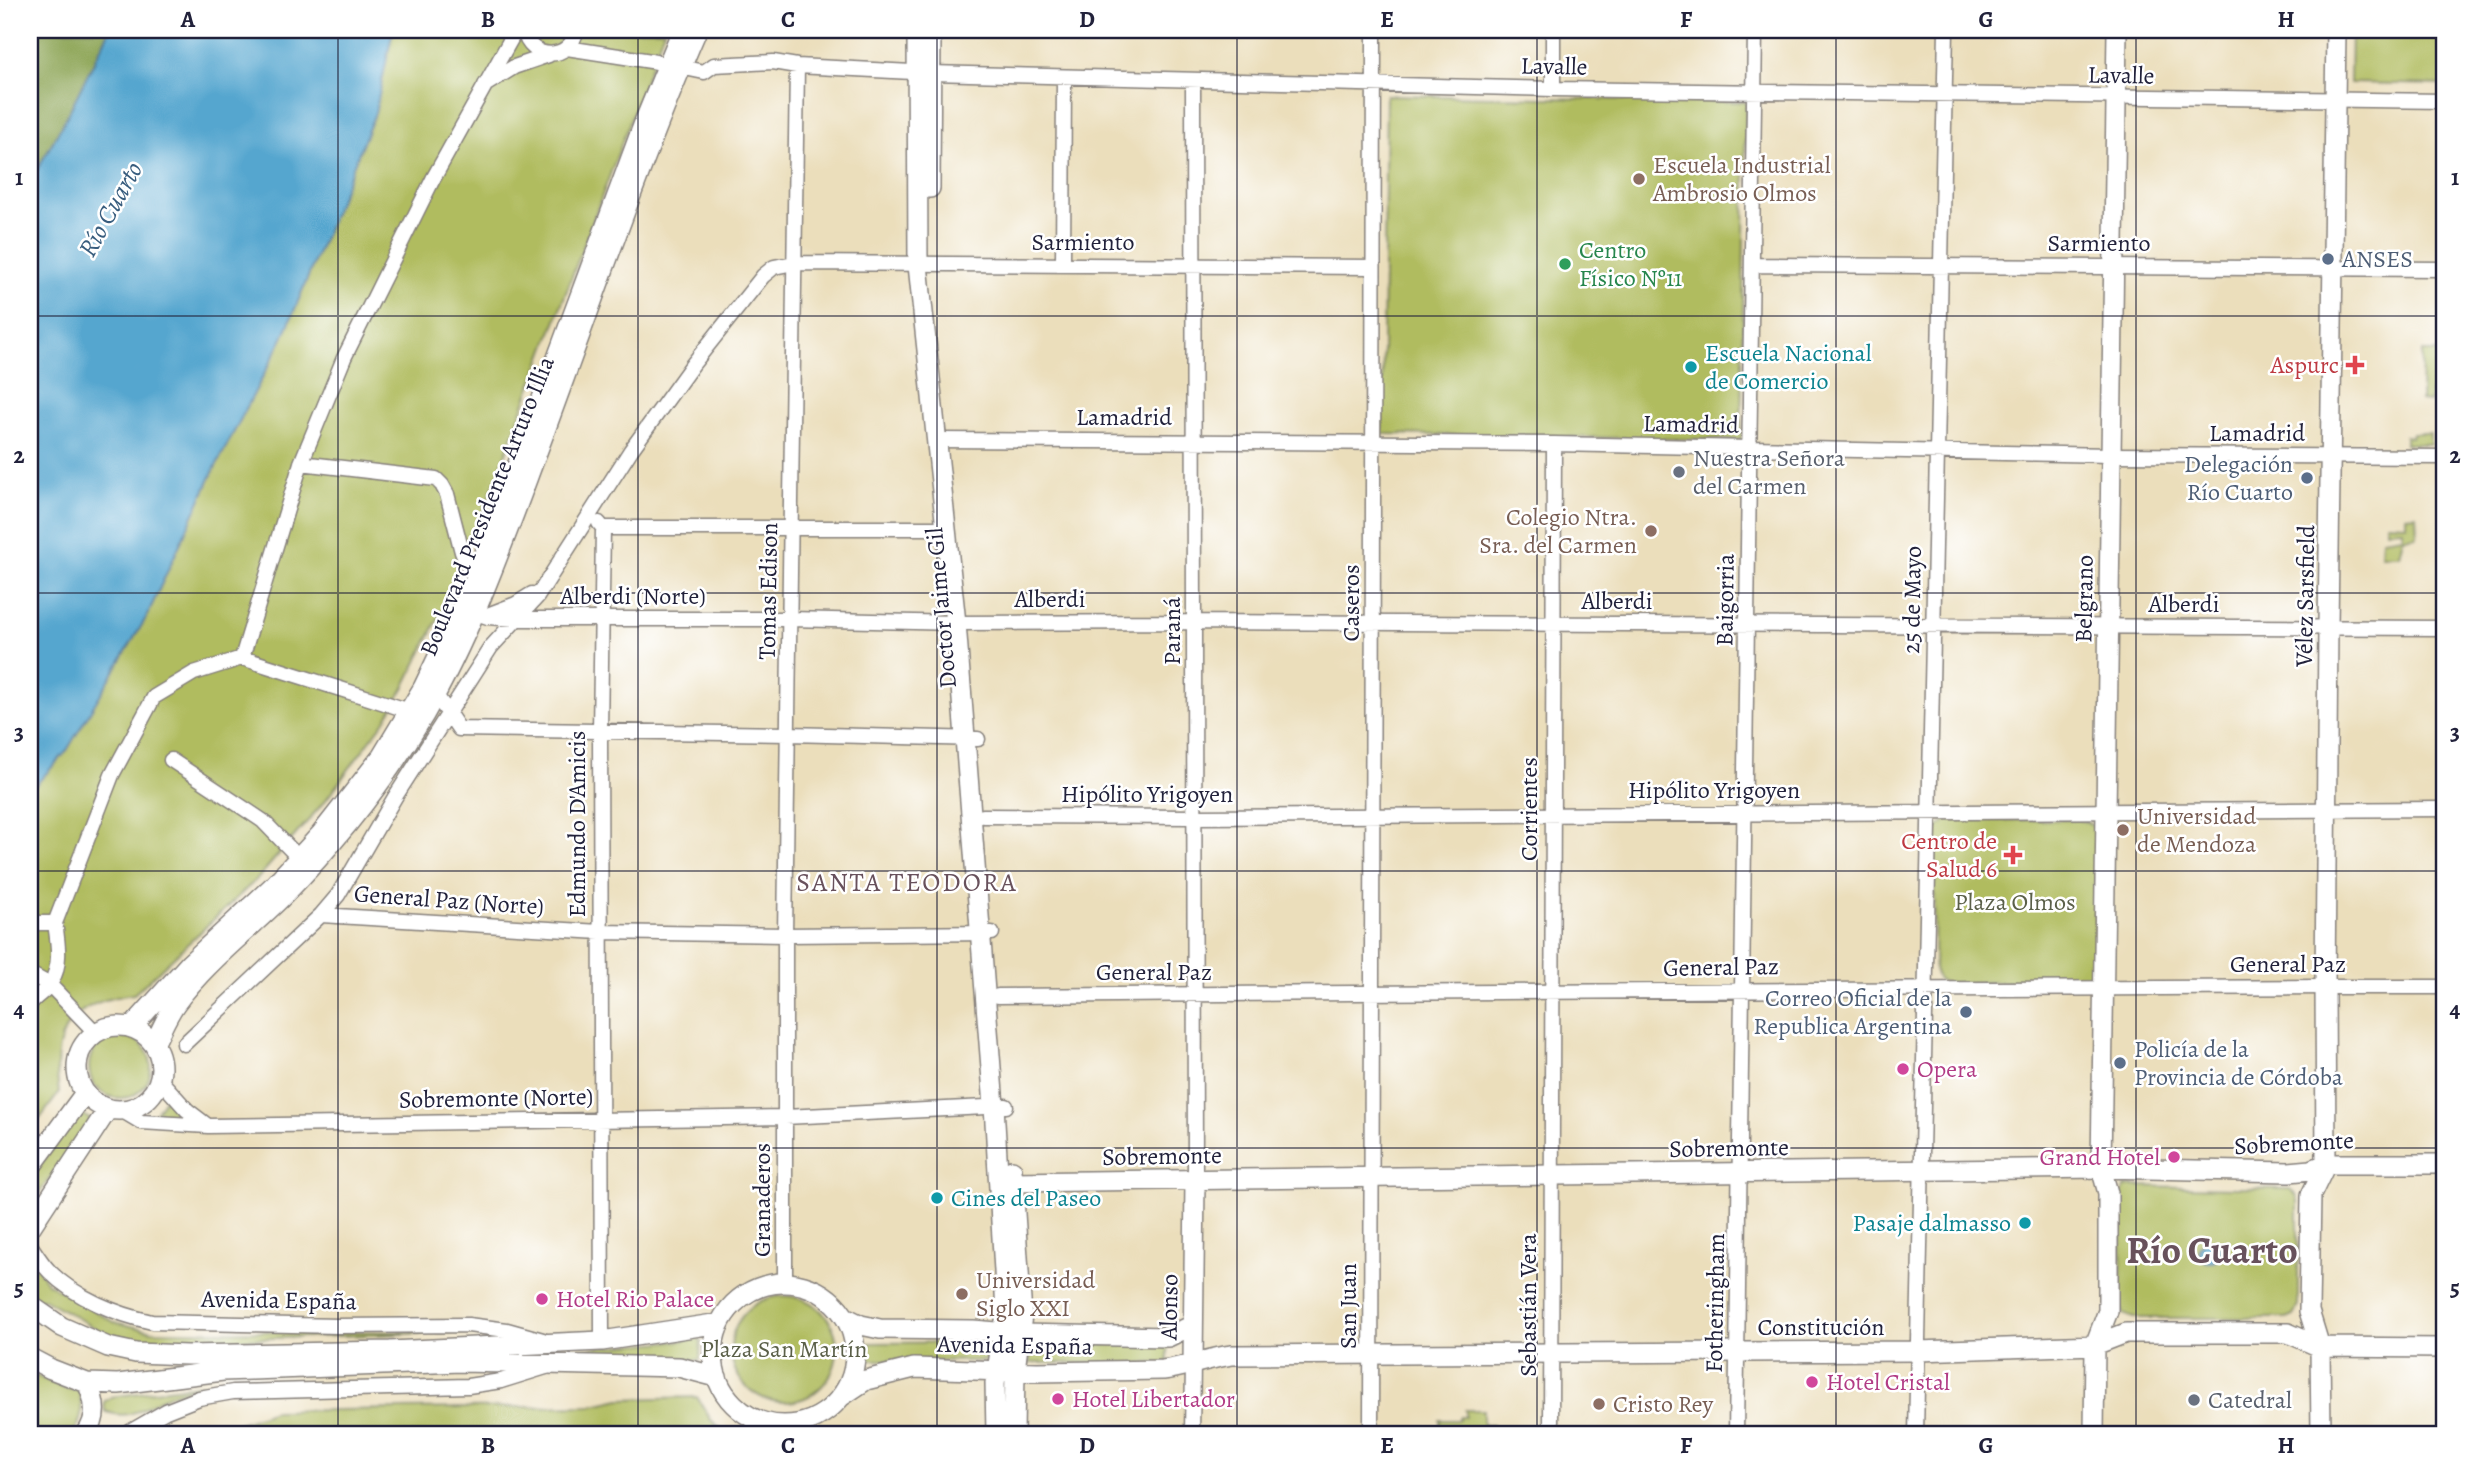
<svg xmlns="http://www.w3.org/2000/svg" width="2474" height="1464" font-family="Alegreya,serif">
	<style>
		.green { fill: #b0bc5e; stroke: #696f4c; stroke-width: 2 }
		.forest { fill: #8ca455; stroke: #576348; stroke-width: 2 }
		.water { fill: #54a6cf; stroke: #3b6485; stroke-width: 2 }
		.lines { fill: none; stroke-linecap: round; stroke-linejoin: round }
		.minor-casing { stroke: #86807b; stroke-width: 17 }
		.secondary-casing { stroke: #86807b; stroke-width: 22 }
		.minor { stroke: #fff; stroke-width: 14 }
		.secondary { stroke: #fff; stroke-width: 19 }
		.grid { fill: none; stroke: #22223b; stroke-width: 2; stroke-opacity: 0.55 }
		.education-dot { fill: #8d6e63; stroke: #fff; stroke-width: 2.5 }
		.service-dot { fill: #5c6f8a; stroke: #fff; stroke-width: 2.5 }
		.leisure-dot { fill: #2e9e5b; stroke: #fff; stroke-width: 2.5 }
		.health-dot { fill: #e0444e; stroke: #fff; stroke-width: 2.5 }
		.culture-dot { fill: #0f9aa8; stroke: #fff; stroke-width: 2.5 }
		.worship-dot { fill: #6b7280; stroke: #fff; stroke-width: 2.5 }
		.hotel-dot { fill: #d1479c; stroke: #fff; stroke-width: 2.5 }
		.labels { text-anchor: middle; stroke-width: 5; stroke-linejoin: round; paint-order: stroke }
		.street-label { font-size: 24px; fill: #22223b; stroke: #fff }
		.education-label { font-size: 24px; fill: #785e54; stroke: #fff; text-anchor: start }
		.leisure-label { font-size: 24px; fill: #27864d; stroke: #fff; text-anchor: start }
		.service-label { font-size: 24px; fill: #4e5e75; stroke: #fff; text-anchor: start }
		.culture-label { font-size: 24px; fill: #0d838f; stroke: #fff; text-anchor: start }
		.health-label { font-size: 24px; fill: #be3a42; stroke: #fff; text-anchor: end }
		.worship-label { font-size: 24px; fill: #5b616d; stroke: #fff; text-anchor: start }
		.park-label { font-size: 24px; fill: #5b6049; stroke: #fff }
		.hotel-label { font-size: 24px; fill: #b23c85; stroke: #fff; text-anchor: start }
		.water-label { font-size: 26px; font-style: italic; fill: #385d7e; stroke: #fff }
		.neighbourhood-label { font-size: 26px; letter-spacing: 2px; fill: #68515c; stroke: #fff }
		.town-label { font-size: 38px; font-weight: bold; fill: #68515c; stroke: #fff }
		.neatline { fill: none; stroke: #22223b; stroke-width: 2.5 }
		.grid-label { font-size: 23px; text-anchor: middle; font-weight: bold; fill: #22223b }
	</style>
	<rect width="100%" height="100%" fill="#fff"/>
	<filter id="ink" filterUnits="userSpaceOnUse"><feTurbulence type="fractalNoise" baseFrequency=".0143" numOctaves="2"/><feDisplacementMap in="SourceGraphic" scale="14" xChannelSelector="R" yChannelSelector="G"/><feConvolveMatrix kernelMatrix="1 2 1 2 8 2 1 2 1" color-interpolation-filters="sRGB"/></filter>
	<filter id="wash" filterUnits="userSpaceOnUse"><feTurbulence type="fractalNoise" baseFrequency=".00686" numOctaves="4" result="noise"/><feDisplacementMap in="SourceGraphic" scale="28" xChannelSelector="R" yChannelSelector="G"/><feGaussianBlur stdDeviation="1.57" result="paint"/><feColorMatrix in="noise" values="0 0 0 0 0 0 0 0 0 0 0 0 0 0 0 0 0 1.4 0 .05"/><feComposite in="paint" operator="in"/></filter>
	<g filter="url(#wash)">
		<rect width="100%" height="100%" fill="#ebdebb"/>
		<path class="green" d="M393 30H664L496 480 455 574 446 603 404 688 384 722 325 801 259 877 134 994C71 1002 50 1030 59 1093L30 1132V791L66 752 146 618 214 470 283 338 375 113Z
			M2351 30H2444V85L2350 83Z
			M1386 95 1746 102 1741 440 1382 434Z
			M2422 352H2444V392H2430V402L2421 401Z
			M2412 433H2430V444H2405V436L2411 437Z
			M2416 515 2417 536 2403 538 2399 555H2381L2382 539 2403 536 2402 529 2386 530V523L2406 524V516Z
			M1946 820H2078L2087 822 2094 827 2096 839 2094 977 2087 981 1945 983 1938 979 1934 970 1935 835 1937 828Z
			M89 1067a31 31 0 1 1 62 0a31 31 0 1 1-62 0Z
			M166 1098 184 1119 154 1115Z
			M79 1112 91 1120 30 1206V1178Z
			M2131 1186 2290 1189 2296 1195 2298 1201V1306L2293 1315 2286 1318H2133L2124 1314 2121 1307 2122 1193 2125 1187Z
			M30 1256 47 1283 114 1322 152 1331 463 1332 152 1342 108 1335 42 1298 30 1315Z
			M731 1349a53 53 0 1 1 106 0a53 53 0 1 1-106 0Z
			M701 1339 700 1360 527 1353Z
			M990 1342 986 1361 870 1360 869 1343Z
			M1168 1344V1363H1029L1033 1345Z
			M30 1373 63 1388 79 1391C82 1407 84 1419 73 1433L30 1434Z
			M205 1384C192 1388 179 1391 167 1396 144 1406 130 1422 105 1411L104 1402 111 1397Z
			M697 1397 711 1420 726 1434H208L274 1411 589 1406 620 1399Z
			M1465 1410H1483V1425H1493V1434H1434L1440 1433V1420H1459V1417H1465Z"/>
		<path class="forest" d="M41 30H110L66 118 30 183V52Z"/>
		<path class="water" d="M110 30H393L375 113 283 338 214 470 146 618 66 752 30 791V183L66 118Z
			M2199 1251a11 11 0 1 1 22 0a11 11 0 1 1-22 0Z"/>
	</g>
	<g filter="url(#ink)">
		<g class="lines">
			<g class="minor-casing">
				<path id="minor" d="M524 30C529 62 572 61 576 30
					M567 48 651 61 704 72 714 65 773 62 797 66 931 73 1553 89 2444 101
					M1193 81 1195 1180
					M485 85 514 67 549 55
					M1553 89V30
					M1063 264 1064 78
					M1753 265 2444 269
					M937 440 1554 444 2110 455 2444 457
					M301 463 436 479 442 485 447 494 462 552 468 567 480 582
					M599 523 603 528H947
					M476 613 488 617 515 619H790L956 623 1195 622 2444 628
					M490 614 516 604 532 594
					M242 658 301 463 344 358 433 179 516 30
					M428 691 436 695 459 729 789 734 978 739
					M171 760 263 821 299 858
					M983 816 1195 817 2444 809
					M321 915 600 932 785 935 992 933
					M30 925 35 923H55L112 775 154 697 194 673 242 658 410 711
					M30 974 50 985 96 1033
					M998 996C1480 992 1962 986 2444 987
					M30 1004C35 996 45 992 50 984 62 966 58 943 55 923
					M184 1044 321 915 338 895 395 797 491 647 537 597 631 450 693 364 763 276 774 267 794 263 1372 267
					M160 1080 187 1110 208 1126
					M121 1110 141 1122 208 1126 785 1117 1006 1106
					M30 1245C36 1254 42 1264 50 1272 76 1298 116 1314 152 1322L338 1326 468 1325 507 1330 543 1340
					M785 1283V935L797 66
					M602 1341 600 731 603 528
					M783 1426V1434
					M126 1434 166 1411 199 1398 233 1392 468 1386 501 1381 546 1367
					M1192 1434 1193 1363
					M1371 1434 1374 30
					M1551 1434 1554 444
					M1736 1434 1755 30
					M1916 1434 1946 30"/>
			</g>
			<g class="secondary-casing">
				<path id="secondary" d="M917 30 918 265 956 623 994 1106 1004 1271 1006 1315 995 1383 996 1434
					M930 188 931 30
					M77 1068a42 42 0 1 1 84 0a42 42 0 1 1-84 0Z
					M132 1027 190 963 274 885 320 835 382 756 423 688 476 577 645 120 682 30
					M154 1044C161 1031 167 1015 176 1003 206 962 248 931 284 895 337 841 385 781 424 715 470 635 501 549 533 463 587 319 636 171 697 30
					M30 1168 85 1093
					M1012 1170 1022 1315 1015 1370 1014 1434
					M1012 1182 2101 1168 2289 1172 2311 1170 2326 1164H2444
					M30 1228 108 1109
					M713 1354a71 71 0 1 1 142 0a71 71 0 1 1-142 0Z
					M30 1305 62 1327 108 1347 136 1353 187 1355 390 1351 602 1341 720 1323
					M845 1317 861 1325 880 1329 973 1330 1021 1334 1168 1337 1193 1325
					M30 1358 51 1369 87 1383 118 1384 223 1371 461 1362 679 1367 717 1377
					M1193 1363 1195 1180
					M842 1396 866 1380 914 1368 1037 1372 1163 1370C1187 1367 1208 1358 1232 1355L1918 1351 2095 1345 2126 1333H2288L2320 1347 2444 1348
					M86 1434C98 1418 96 1401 87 1383
					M2094 1434 2095 1345 2108 1311V1193L2101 1168 2117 30
					M2321 1434 2320 1347 2309 1311 2311 1195 2326 1164 2325 987 2328 627 2336 30"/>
			</g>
			<use href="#minor" class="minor"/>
			<use href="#secondary" class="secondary"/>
		</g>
	</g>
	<path class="grid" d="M338 30V1434M638 30V1434M937 30V1434M1237 30V1434M1537 30V1434M1836 30V1434M2136 30V1434M30 316H2444M30 593H2444M30 871H2444M30 1148H2444"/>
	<g class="education-dot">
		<circle cx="1639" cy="179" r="7"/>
		<circle cx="1651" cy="531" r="7"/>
		<circle cx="2123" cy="830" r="7"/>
		<circle cx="962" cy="1294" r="7"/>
		<circle cx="1599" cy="1404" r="7"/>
	</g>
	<g class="service-dot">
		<circle cx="2328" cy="259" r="7"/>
		<circle cx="2307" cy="478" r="7"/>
		<circle cx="1966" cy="1012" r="7"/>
		<circle cx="2120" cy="1063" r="7"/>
	</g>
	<circle class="leisure-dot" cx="1565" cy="264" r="7"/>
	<g class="health-dot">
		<path d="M2351.5 354.5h7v7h7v7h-7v7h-7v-7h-7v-7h7z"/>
		<path d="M2009.5 844.5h7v7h7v7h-7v7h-7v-7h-7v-7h7z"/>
	</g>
	<g class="culture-dot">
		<circle cx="1691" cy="367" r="7"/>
		<circle cx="937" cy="1198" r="7"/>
		<circle cx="2025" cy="1223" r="7"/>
	</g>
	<g class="worship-dot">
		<circle cx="1679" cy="472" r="7"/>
		<circle cx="2194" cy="1400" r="7"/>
	</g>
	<g class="hotel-dot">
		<circle cx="1903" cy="1069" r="7"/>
		<circle cx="2174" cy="1157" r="7"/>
		<circle cx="542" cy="1299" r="7"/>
		<circle cx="1812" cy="1382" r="7"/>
		<circle cx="1058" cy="1399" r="7"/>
	</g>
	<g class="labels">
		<g class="street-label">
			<text transform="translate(1554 66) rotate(1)" y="8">Lavalle</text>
			<text transform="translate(2121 75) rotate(1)" y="8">Lavalle</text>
			<text x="1083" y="250">Sarmiento</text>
			<text x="2099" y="251">Sarmiento</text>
			<text x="1124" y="425">Lamadrid</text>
			<text transform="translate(1691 424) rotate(1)" y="8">Lamadrid</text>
			<text x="2257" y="441">Lamadrid</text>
			<text transform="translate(487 506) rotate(-68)" y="8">Boulevard Presidente Arturo Illia</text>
			<text transform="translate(768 591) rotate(-89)" y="8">Tomas Edison</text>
			<text x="633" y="604">Alberdi (Norte)</text>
			<text transform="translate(2305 596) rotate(-89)" y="8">Vélez Sarsfield</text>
			<text x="1050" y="607">Alberdi</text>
			<text transform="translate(2084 599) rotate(-89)" y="8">Belgrano</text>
			<text transform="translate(1725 600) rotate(-89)" y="8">Baigorria</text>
			<text transform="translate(1912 600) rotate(-89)" y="8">25 de Mayo</text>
			<text x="1617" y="609">Alberdi</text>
			<text transform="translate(1351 603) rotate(-90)" y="8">Caseros</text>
			<text x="2184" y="612">Alberdi</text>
			<text transform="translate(941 608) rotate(-95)" y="8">Doctor Jaime Gil</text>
			<text transform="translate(1172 631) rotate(-90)" y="8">Paraná</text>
			<text x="1714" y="798">Hipólito Yrigoyen</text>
			<text x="1147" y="802">Hipólito Yrigoyen</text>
			<text transform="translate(1529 809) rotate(-90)" y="8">Corrientes</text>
			<text transform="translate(577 824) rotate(-90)" y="8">Edmundo D'Amicis</text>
			<text transform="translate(449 900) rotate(4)" y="8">General Paz (Norte)</text>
			<text x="2288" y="972">General Paz</text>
			<text transform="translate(1721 967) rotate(-1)" y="8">General Paz</text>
			<text x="1154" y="980">General Paz</text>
			<text transform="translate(496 1098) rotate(-1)" y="8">Sobremonte (Norte)</text>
			<text transform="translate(2294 1143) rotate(-3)" y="8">Sobremonte</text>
			<text transform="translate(1729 1148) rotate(-1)" y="8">Sobremonte</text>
			<text transform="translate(1162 1156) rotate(-1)" y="8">Sobremonte</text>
			<text transform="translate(762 1200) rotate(-90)" y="8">Granaderos</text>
			<text transform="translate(279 1300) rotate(1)" y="8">Avenida España</text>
			<text transform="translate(1715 1303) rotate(-89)" y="8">Fotheringham</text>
			<text transform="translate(1528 1305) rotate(-90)" y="8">Sebastián Vera</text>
			<text transform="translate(1348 1306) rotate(-90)" y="8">San Juan</text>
			<text transform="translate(1169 1307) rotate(-89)" y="8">Alonso</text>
			<text x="1821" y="1335">Constitución</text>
			<text transform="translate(1015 1345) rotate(1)" y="8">Avenida España</text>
		</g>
		<g class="education-label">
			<text x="1653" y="173">Escuela Industrial<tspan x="1653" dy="28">Ambrosio Olmos</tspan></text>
			<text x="1637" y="525" text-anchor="end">Colegio Ntra.<tspan x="1637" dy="28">Sra. del Carmen</tspan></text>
			<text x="2137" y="824">Universidad<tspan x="2137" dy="28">de Mendoza</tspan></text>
			<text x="976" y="1288">Universidad<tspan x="976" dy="28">Siglo XXI</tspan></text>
			<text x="1613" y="1412">Cristo Rey</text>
		</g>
		<g class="leisure-label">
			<text x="1579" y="258">Centro<tspan x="1579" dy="28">Físico Nº11</tspan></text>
		</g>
		<g class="service-label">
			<text x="2342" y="267">ANSES</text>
			<text x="2293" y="472" text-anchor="end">Delegación<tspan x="2293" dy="28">Río Cuarto</tspan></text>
			<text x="1952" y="1006" text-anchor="end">Correo Oficial de la<tspan x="1952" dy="28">Republica Argentina</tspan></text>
			<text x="2134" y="1057">Policía de la<tspan x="2134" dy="28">Provincia de Córdoba</tspan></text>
		</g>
		<g class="culture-label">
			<text x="1705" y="361">Escuela Nacional<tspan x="1705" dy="28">de Comercio</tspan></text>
			<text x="951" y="1206">Cines del Paseo</text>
			<text x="2011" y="1231" text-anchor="end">Pasaje dalmasso</text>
		</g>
		<g class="health-label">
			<text x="2339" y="373">Aspurc</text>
			<text x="1997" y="849">Centro de<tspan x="1997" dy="28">Salud 6</tspan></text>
		</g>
		<g class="worship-label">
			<text x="1693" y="466">Nuestra Señora<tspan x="1693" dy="28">del Carmen</tspan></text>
			<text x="2208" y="1408">Catedral</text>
		</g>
		<g class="park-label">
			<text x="2015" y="910">Plaza Olmos</text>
			<text x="784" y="1357">Plaza San Martín</text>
		</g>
		<g class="hotel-label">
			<text x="1917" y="1077">Opera</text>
			<text x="2160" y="1165" text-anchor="end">Grand Hotel</text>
			<text x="556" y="1307">Hotel Rio Palace</text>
			<text x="1826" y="1390">Hotel Cristal</text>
			<text x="1072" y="1407">Hotel Libertador</text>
		</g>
		<g class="water-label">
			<text transform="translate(110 209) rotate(-61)" y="9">Río Cuarto</text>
		</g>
		<g class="neighbourhood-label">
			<text x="907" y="891">SANTA TEODORA</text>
		</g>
		<g class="town-label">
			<text x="2212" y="1263">Río Cuarto</text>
		</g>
	</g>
	<rect width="2474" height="1464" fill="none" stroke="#fff" stroke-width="77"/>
	<rect x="38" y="38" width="2398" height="1388" class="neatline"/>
	<g class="grid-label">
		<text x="188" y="27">A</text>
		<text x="488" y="27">B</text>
		<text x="788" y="27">C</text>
		<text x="1087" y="27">D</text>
		<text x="1387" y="27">E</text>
		<text x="1686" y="27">F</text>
		<text x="1986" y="27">G</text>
		<text x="2286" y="27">H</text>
		<text x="19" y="185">1</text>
		<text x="2455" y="185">1</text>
		<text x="19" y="463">2</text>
		<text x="2455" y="463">2</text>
		<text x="19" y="740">3</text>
		<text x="2455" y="740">3</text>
		<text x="19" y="1017">4</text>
		<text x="2455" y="1017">4</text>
		<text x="19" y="1295">5</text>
		<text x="2455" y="1295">5</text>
		<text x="188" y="1453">A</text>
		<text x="488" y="1453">B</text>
		<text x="788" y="1453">C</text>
		<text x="1087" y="1453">D</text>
		<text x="1387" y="1453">E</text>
		<text x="1686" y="1453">F</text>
		<text x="1986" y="1453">G</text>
		<text x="2286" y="1453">H</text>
	</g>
</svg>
